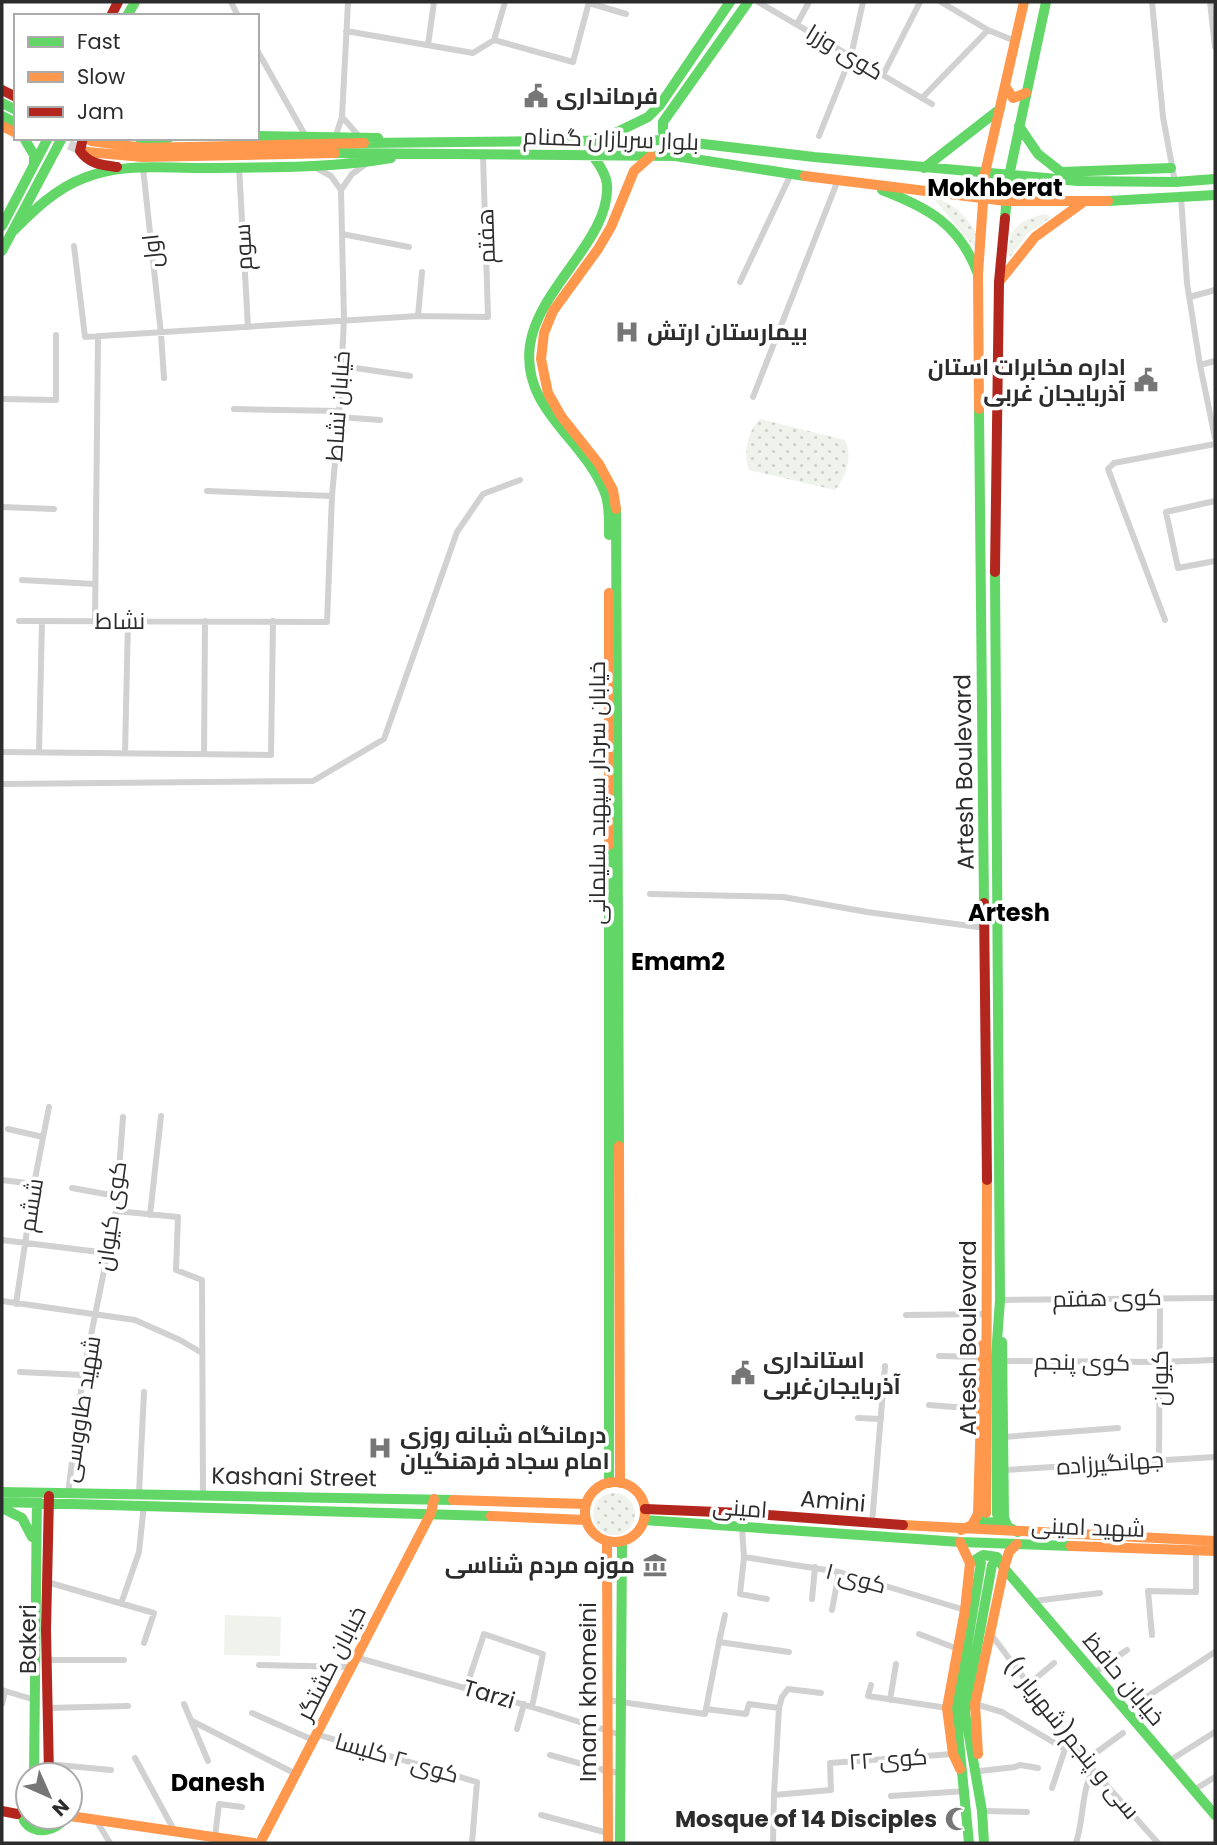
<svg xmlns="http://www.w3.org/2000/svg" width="1217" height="1845" font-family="Poppins,Cairo,sans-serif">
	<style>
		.grass { fill: url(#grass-dots) }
		.pitch { fill: #f0f3eb }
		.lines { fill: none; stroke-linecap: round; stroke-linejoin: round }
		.primary-tunnel { stroke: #d5d5d5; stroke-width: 10; stroke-dasharray: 10 5; stroke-linecap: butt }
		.street { stroke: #d1d1d1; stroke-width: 6 }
		.fast { stroke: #63d668; stroke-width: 10 }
		.slow { stroke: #ff974d; stroke-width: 10 }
		.jam { stroke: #b3261e; stroke-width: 10 }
		.labels { text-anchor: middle; stroke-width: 7; stroke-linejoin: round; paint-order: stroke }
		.street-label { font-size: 23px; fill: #2c2c2c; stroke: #fff }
		.poi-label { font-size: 23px; font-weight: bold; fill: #2c2c2c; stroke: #fff; text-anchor: start }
		.neighbourhood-label { font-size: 24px; font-weight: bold; fill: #000; stroke: #fff }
	</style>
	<defs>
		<pattern id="grass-dots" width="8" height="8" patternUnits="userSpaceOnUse" patternTransform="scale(1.75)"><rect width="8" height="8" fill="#f0f3eb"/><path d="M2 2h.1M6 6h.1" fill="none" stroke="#ced0ca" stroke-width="1.8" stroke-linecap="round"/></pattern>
	</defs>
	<rect width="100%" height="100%" fill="#fff"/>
	<path class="grass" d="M933 198C956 204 963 214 977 233L976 249Z
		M1046 214 1051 217 1027 234 1010 257 1007 255C1009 228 1020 219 1046 214Z
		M760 419 845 440C853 456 846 477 835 490L749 470C743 455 747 431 760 419Z
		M593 1514a21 21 0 1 1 42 0a21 21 0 1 1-42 0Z"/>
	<path class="pitch" d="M225 1615 281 1617 280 1656 224 1655Z"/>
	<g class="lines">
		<path class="primary-tunnel" d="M55 139 87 152"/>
		<path class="street" d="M231 2 238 16
			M758 2 932 104
			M941 2 988 30 1015 41
			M1152 2 1163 117 1175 182
			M1210 2 1215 47
			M589 3 626 14
			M797 24 809 2
			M346 31 473 53 494 40 505 2
			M494 40 573 62 589 2
			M428 45 434 2
			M257 50 305 135
			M883 75 920 2
			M922 98 988 30
			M342 117 359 136
			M336 135 342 117 348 2
			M819 136 851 56 863 2
			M239 167 248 327
			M143 168 161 334 164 378
			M318 169 331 176 341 190
			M341 190 352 174 366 164
			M1181 197 1187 283 1200 365 1215 438
			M342 234 409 247
			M74 246 85 337 418 316 488 317 483 155
			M740 282 791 174
			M1190 297 1215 290
			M418 316 422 272
			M1200 365 1215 361
			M342 366 410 376
			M753 397 838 180
			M2 399 56 400V335
			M234 409 339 411
			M339 417 380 420
			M207 491 332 496
			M1215 501 1166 512 1178 568 1215 561
			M2 507 54 509
			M22 580 95 584
			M1165 620 1108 469 1114 463 1215 444
			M19 621 327 622 332 496 339 417 344 320 341 190
			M95 621 98 336
			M39 751 42 621
			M2 752 271 755 273 621
			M125 753 128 621
			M204 754 205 621
			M2 784 313 781 384 739 457 532 483 494 520 480
			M650 894 783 897 867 912 985 928
			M8 1129 43 1137
			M2 1180 34 1184
			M72 1188 116 1196
			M116 1211 178 1217 176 1270 202 1280 203 1495
			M150 1215 161 1116
			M2 1240 107 1253
			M1000 1300 1215 1298
			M2 1301 135 1320 180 1340 202 1353
			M16 1304 34 1184 49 1107
			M906 1315 985 1314
			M939 1356 982 1357
			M1003 1361 1160 1362 1215 1360
			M20 1372 83 1375
			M929 1405 980 1409
			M858 1418 881 1419
			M1004 1437 1118 1428
			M1159 1460 1160 1297
			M1005 1470 1215 1457
			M68 1494 83 1375 116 1211 123 1117
			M139 1494 144 1392
			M741 1513 744 1557 740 1594 767 1599
			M872 1523 885 1366
			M744 1557 839 1572 965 1610
			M47 1582 154 1613 144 1643
			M812 1599 815 1567
			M1034 1601 1100 1593
			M121 1604 139 1552 144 1504
			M832 1610 839 1572
			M990 1633 1093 1770 1158 1843
			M919 1634 958 1649
			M1152 1635 1148 1591 1196 1592V1550
			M719 1642 725 1615
			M355 1657 532 1707 621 1735
			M47 1660H124
			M259 1665 350 1667
			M1094 1673 1127 1650
			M871 1685 868 1696 947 1708
			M1028 1685 1054 1663
			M466 1688 484 1634 543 1654 532 1707
			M2 1690 35 1700
			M607 1700 705 1714 719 1642 789 1652
			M890 1700 896 1664
			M2 1704 5 1691
			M184 1704 208 1761
			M975 1704 1002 1712 1065 1749 1052 1788
			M48 1708 128 1706
			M706 1709 746 1714 749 1704 779 1708
			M1125 1711 1215 1652
			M252 1713 313 1740
			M192 1721 296 1774
			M517 1729 524 1704
			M316 1734 477 1782 472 1843
			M550 1755 607 1771 621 1773
			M135 1758 175 1832
			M1086 1760 1123 1733
			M1169 1761 1215 1732
			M48 1764 111 1770
			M980 1771 1015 1767 1020 1765 1038 1768
			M1194 1790 1215 1777
			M774 1795 779 1708 782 1697 788 1689 821 1693
			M891 1796 966 1791
			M982 1811 1027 1812
			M541 1815 608 1833
			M96 1820 110 1843
			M215 1837 219 1804 242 1807
			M773 1843 774 1795 831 1790 830 1763 953 1754
			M1076 1843C1084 1819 1081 1792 1093 1770"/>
		<path class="fast" d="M127 16 135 2
			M2 103 16 110
			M2 116 16 123
			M1019 126 1038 154 1061 172 1171 168
			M257 136 378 138
			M24 138 34 155V164
			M139 138H169
			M603 139 648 117 660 105 730 2
			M669 140 663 132V122L748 2
			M364 143 669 140 814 157 1078 181 1175 182 1215 179
			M335 153 675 156 805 176
			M593 156C599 164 606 174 607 184 611 239 538 288 530 345 521 410 585 439 605 493 610 506 609 521 609 535
			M924 168 1000 109
			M882 190C929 208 960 225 978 274
			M1108 201 1215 195
			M1005 218 1009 176 1046 2
			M2 226 48 138
			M12 232C33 211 55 189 84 178 121 163 161 168 200 168 264 167 327 169 391 158
			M2 251 62 138
			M979 409 984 903
			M616 509 619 1146
			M995 572 1000 1300 996 1356 997 1514
			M609 845V1483
			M1002 1342 1004 1518 1008 1527 1018 1532
			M2 1492 453 1500
			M2 1502 491 1516
			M2 1508 22 1518 32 1537
			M978 1514 982 1521C990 1523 998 1524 1004 1518
			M644 1520 960 1542 1071 1546
			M970 1563 983 1555 997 1557 1004 1568 1215 1815
			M34 1775 37 1496
			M28 1794C7 1828 47 1843 66 1817
			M620 1843 622 1542
			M969 1843 956 1711 981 1563
			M984 1843 982 1811 965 1713 992 1565"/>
		<path class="slow" d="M1005 86 1013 98 1026 93
			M2 126 16 133
			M91 141 143 148 364 143
			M87 152 143 157 335 153
			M805 176 1006 201H1108
			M999 282 1035 237 1082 203
			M979 409 978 274 985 173 1024 2
			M616 509 613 490 599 464 561 416 548 393 541 359 544 333 553 311 598 249 611 227 634 171 651 156
			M609 593V845
			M619 1146 620 1483
			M585 1512a30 30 0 1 1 60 0a30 30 0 1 1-60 0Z
			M453 1500 586 1504
			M986 1513 987 1180
			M491 1516 586 1520
			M903 1525 1215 1541
			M961 1530 972 1525 978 1514 983 1345
			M607 1542 608 1843
			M960 1542 970 1563 965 1610 947 1708 953 1754 960 1769
			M1071 1546 1215 1551
			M978 1754 975 1704 1004 1568 1009 1552 1017 1544
			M70 1816 254 1843
			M260 1843 431 1513 434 1499"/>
		<path class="jam" d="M111 16 118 2
			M2 90 16 97
			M83 138 80 151C89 164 102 165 117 167
			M995 572 999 282 1005 218
			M984 903 987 1180
			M49 1496 46 1630 49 1775
			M645 1509 741 1513 903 1525
			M2 1811 17 1814"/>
	</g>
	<defs>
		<g id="civic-bare" transform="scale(1.89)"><path d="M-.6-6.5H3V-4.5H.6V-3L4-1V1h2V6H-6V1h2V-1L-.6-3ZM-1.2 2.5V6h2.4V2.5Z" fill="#767676" stroke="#fff" stroke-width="2.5" paint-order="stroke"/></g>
		<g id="hospital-bare" transform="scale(1.89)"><path d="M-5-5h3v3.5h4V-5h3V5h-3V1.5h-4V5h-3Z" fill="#767676" stroke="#fff" stroke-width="2.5" paint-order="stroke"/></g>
		<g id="museum-bare" transform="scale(1.89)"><path d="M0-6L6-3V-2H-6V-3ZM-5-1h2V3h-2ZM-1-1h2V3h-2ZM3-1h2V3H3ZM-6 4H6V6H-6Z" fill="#767676" stroke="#fff" stroke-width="2.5" paint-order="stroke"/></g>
		<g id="mosque-bare" transform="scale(1.89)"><path d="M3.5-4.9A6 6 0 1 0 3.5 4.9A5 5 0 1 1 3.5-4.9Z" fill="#767676" stroke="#fff" stroke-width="2.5" paint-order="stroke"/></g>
	</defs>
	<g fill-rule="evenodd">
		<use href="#civic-bare" x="536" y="96"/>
		<use href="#hospital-bare" x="627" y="332"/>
		<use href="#civic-bare" x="1146" y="380"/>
		<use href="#civic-bare" x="743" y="1373"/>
		<use href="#hospital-bare" x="380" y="1448"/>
		<use href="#museum-bare" x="655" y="1565"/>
		<use href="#mosque-bare" x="957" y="1819"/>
	</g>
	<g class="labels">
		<g class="street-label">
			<text transform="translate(845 52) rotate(31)" y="8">کوی وزرا</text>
			<text transform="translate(611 139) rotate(2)" y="8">بلوار سربازان گمنام</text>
			<text transform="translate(486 236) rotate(-92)" y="8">هفتم</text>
			<text transform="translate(243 247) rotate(-93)" y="8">سوم</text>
			<text transform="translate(152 251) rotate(-96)" y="8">اول</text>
			<text transform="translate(338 406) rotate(-86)" y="8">خیابان نشاط</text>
			<text x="120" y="629">نشاط</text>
			<text transform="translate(964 772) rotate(-91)" y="8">Artesh Boulevard</text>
			<text transform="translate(597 793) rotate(-90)" y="8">خیابان سردار سپهبد سلیمانی</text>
			<text transform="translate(31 1205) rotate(-81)" y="8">ششم</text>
			<text transform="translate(111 1216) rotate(-82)" y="8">کوی کیوان</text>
			<text transform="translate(1107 1298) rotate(-1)" y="8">کوی هفتم</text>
			<text transform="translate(968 1338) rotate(-90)" y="8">Artesh Boulevard</text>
			<text transform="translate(1082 1362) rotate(1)" y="8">کوی پنجم</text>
			<text transform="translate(1160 1378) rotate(-90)" y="8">کیوان</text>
			<text transform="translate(81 1409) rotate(-81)" y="8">شهید طاووسی</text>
			<text transform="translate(1110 1463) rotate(-4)" y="8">جهانگیرزاده</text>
			<text transform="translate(294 1477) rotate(1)" y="8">Kashani Street</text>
			<text transform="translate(833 1501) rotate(5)" y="8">Amini</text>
			<text transform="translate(740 1508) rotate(4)" y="8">امینی</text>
			<text transform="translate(1088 1527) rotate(2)" y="8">شهید امینی</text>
			<text transform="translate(856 1578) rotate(15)" y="8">کوی ۱</text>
			<text transform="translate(28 1639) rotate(-90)" y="8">Bakeri</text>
			<text transform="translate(331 1663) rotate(-63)" y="8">خیابان کشتگر</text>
			<text transform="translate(1124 1679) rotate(50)" y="8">خیابان حافظ</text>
			<text transform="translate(588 1692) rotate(-90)" y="8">Imam khomeini</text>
			<text transform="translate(489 1694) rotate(16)" y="8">Tarzi</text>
			<text transform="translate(1072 1738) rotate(51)" y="8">سی و پنجم(شهریار ۱)</text>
			<text transform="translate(397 1758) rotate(16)" y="8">کوی ۲ کلیسا</text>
			<text transform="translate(888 1759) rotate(-4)" y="8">کوی ۲۲</text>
		</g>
		<g class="poi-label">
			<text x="556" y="104">فرمانداری</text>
			<text x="647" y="340">بیمارستان ارتش</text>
			<text x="1126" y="375" text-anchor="end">اداره مخابرات استان<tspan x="1126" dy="26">آذربایجان غربی</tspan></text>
			<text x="763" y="1368">استانداری<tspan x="763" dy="26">آذربایجان‌غربی</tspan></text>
			<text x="400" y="1443">درمانگاه شبانه روزی<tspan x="400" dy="26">امام سجاد فرهنگیان</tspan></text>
			<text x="635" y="1573" text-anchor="end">موزه مردم شناسی</text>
			<text x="937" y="1827" text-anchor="end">Mosque of 14 Disciples</text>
		</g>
		<g class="neighbourhood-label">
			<text x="995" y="196">Mokhberat</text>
			<text x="1009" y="921">Artesh</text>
			<text x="678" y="970">Emam2</text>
			<text x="218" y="1791">Danesh</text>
		</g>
	</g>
	<rect width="1217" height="1845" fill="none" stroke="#2c2c2c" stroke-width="7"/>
	<rect x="14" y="14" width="245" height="126" fill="#ffffff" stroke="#ababab" stroke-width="2"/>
	<rect x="28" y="37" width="35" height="10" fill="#63d668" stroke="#ababab" stroke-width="2"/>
	<text x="77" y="49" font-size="21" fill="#2c2c2c">Fast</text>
	<rect x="28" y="72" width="35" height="10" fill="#ff974d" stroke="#ababab" stroke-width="2"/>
	<text x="77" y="84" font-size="21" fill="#2c2c2c">Slow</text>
	<rect x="28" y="107" width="35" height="10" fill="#b3261e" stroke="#ababab" stroke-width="2"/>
	<text x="77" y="119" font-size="21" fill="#2c2c2c">Jam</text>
	<g transform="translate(49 1796) rotate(135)"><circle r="33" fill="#ffffff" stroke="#ababab" stroke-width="2"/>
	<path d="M0-5L12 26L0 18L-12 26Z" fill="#767676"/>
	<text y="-10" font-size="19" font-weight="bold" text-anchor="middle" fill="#2c2c2c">N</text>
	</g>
</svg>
